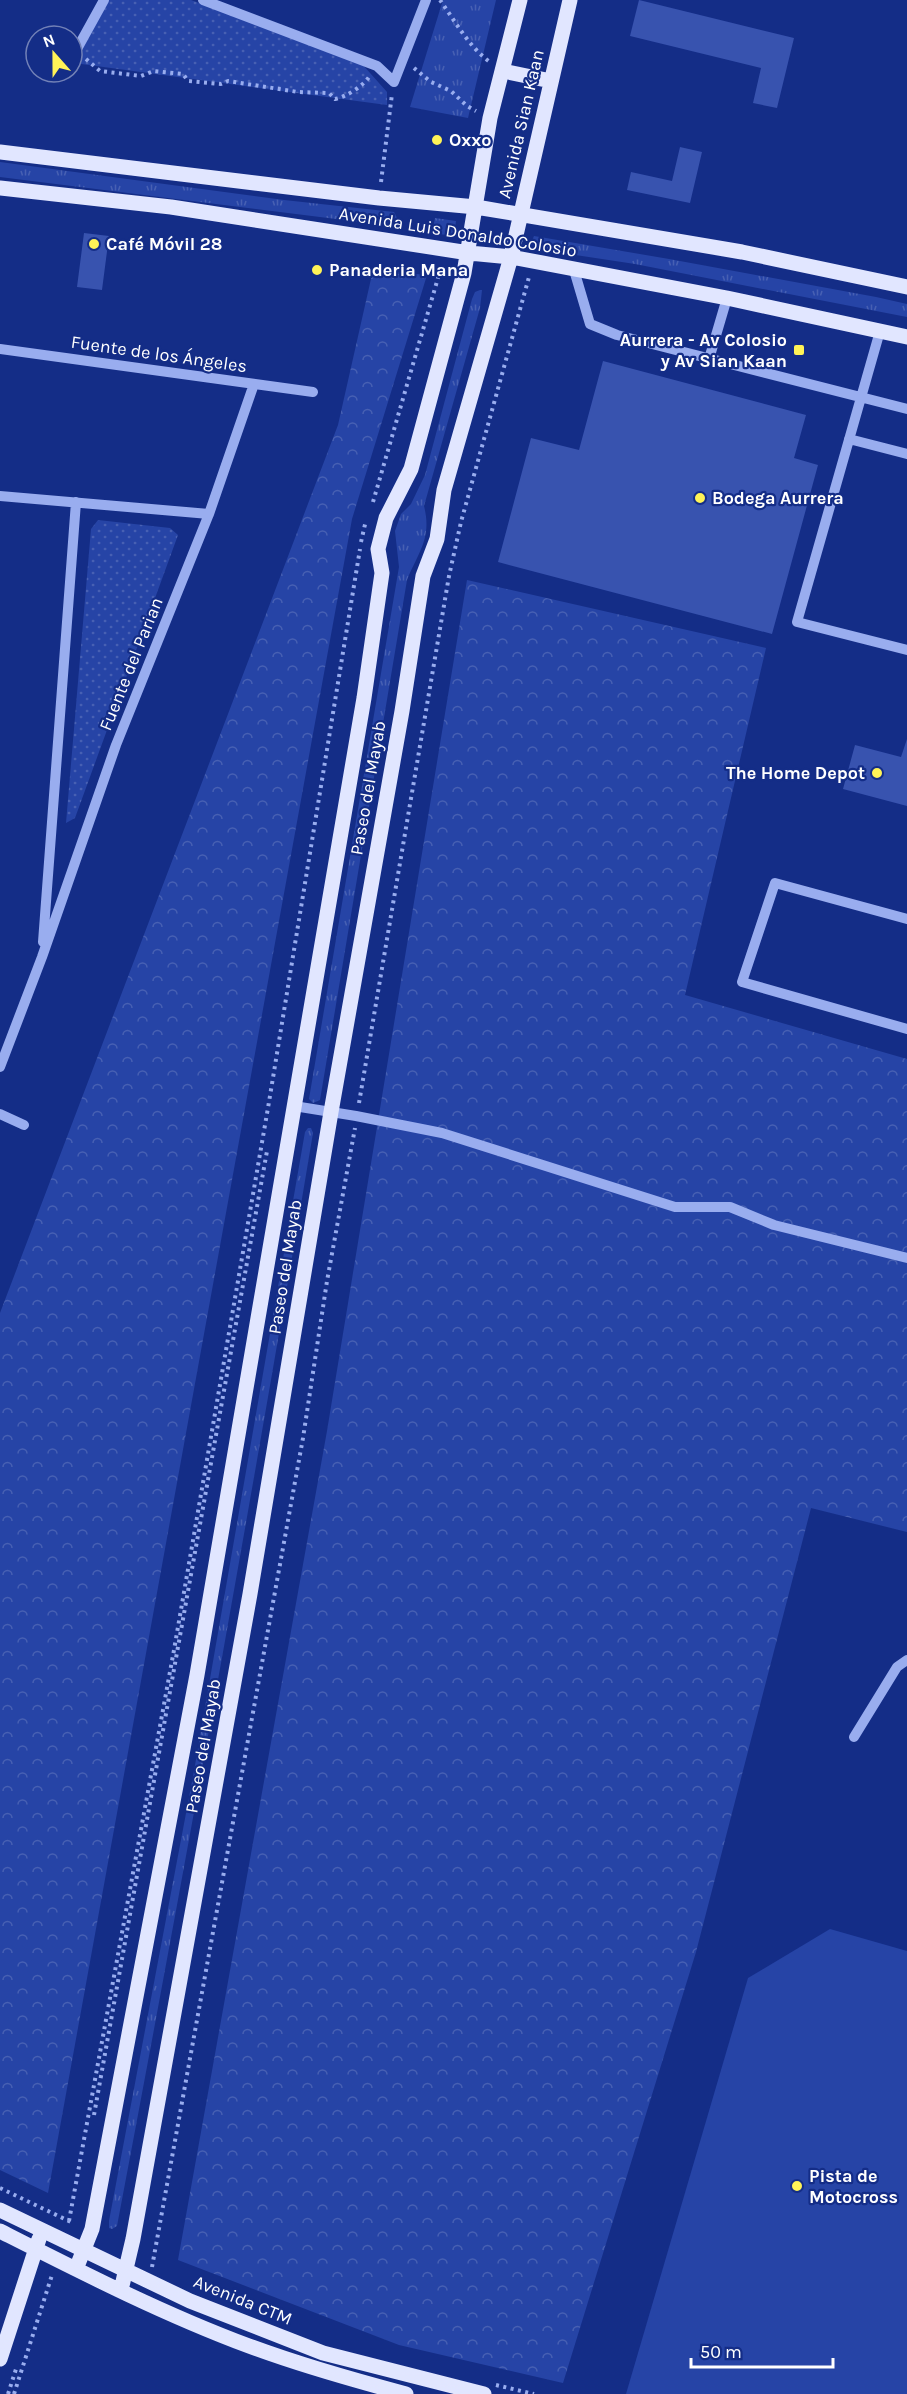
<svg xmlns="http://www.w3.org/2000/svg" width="907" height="2394" font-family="Karla,sans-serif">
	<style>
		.grass { fill: url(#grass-tufts) }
		.forest { fill: url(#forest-crowns) }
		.park { fill: url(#park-dots) }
		.pitch { fill: #2644a6 }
		.building { fill: #3853af }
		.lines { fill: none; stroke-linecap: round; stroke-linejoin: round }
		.path { stroke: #99adef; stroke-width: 4; stroke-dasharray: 3 4.5; stroke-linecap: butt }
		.minor { stroke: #99adef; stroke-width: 10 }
		.major { stroke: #e1e6ff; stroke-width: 15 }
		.poi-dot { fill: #fff357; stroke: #142d87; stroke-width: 2 }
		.labels { text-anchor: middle; stroke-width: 4.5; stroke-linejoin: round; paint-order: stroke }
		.street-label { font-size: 18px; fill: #fff; stroke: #142d87 }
		.poi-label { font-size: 18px; font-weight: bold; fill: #fff; stroke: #142d87; text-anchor: start }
	</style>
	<defs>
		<pattern id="grass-tufts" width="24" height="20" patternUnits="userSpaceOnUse" patternTransform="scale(1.5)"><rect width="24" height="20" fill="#2644a6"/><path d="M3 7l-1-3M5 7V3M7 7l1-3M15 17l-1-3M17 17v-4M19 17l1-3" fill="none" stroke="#4760b3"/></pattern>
		<pattern id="forest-crowns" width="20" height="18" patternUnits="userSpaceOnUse" patternTransform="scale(1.5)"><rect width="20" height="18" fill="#2644a6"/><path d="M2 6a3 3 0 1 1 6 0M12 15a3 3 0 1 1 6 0" fill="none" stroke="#4760b3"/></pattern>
		<pattern id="park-dots" width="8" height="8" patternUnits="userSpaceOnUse" patternTransform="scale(1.5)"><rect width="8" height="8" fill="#2644a6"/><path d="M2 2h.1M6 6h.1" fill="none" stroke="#4760b3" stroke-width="1.8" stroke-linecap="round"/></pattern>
	</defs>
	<rect width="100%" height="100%" fill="#142d87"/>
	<path class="grass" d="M443 0H496L468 118 410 107Z
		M0 162 284 200 394 212 398 220 392 226 0 177Z
		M435 218 456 221 454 236 432 233Z
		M534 236 669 259 876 297 907 304V317L635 264 536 249 531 243Z
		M480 290H482L480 308 424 506C432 538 419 551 407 580L320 1100 313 1103 309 1099 399 567 395 531 401 514 411 504 425 475 472 299 475 292Z
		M308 1128H311L313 1133C252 1498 186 1862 117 2226L112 2229 109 2228V2221L194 1771 305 1132Z"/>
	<path class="forest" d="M373 270 427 275 352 519 48 2193 0 2170V1313L338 425Z
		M467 580 766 648 685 995 907 1059V1532L811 1508 696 1952 563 2383 399 2345 178 2260 327 1431Z"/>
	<path class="park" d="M106 0H191L362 64 387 92V105L74 63Z
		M98 520 170 528 178 535 75 818 66 823 91 529Z"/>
	<path class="pitch" d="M830 1929 907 1951V2394H626L748 1978Z"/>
	<path class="building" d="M639 0 794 38 777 108 753 103 761 68 630 36Z
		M680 147 702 152 690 203 627 190 631 172 672 181Z
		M84 233 109 236 102 290 77 287Z
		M603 361 806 415 794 458 818 465 772 634 498 562 531 438 579 450Z
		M907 739V806L843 789 855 745 901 757Z"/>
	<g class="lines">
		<path class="path" d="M440 0C455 21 469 47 490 62
			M86 59 100 71 141 76 154 71 183 74 188 81 221 84 228 81 298 92 329 93 335 99C346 97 363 86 369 77
			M414 68 431 82 451 91 467 106 476 111
			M381 182 392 94
			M373 502 440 271 450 272
			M361 542 366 520
			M359 1103 449 576 461 522 529 277
			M94 2115 267 1151
			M0 2188 71 2222
			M69 2221 174 1650 269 1102 360 549
			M152 2267 303 1438 327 1281 355 1128
			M496 2385 534 2394
			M8 2394 17 2366
			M14 2394 52 2275"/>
		<path class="minor" d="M203 0 377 66 394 82 426 0
			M72 58 104 0
			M574 270 590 324 617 335 907 409
			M880 331 797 622 907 650
			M0 349 313 392
			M709 359 727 298
			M849 439 907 454
			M0 496 209 514
			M907 919 775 883 742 982 907 1029
			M43 942 76 502
			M0 1067 42 957 116 745 209 514 254 384
			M294 1106 356 1116 442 1133 675 1207H730L774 1225 907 1258
			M0 1114 24 1125
			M854 1737 897 1667 907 1660"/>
		<path class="major" d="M503 71 551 81
			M0 152 379 198 476 207 742 252 907 287
			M0 188 171 207 469 253 511 257 727 298 907 337
			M0 2210 190 2301 323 2353 484 2394
			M0 2231C81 2272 163 2314 249 2346 300 2365 353 2380 406 2394
			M76 2269 92 2229 197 1675 364 698 382 573 378 549 386 518 411 469 464 273 490 118 520 0
			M121 2290 133 2239 250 1594 331 1112 402 711 423 576 437 539 444 490 511 257 570 0
			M0 2359 39 2239"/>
	</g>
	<g class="poi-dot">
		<circle cx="437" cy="140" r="6"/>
		<circle cx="94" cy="244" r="6"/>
		<circle cx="317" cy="270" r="6"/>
		<rect x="793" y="344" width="12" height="12" rx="3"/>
		<circle cx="700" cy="498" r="6"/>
		<circle cx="877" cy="773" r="6"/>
		<circle cx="797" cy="2186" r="6"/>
	</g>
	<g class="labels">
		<g class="street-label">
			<text transform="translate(521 124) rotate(-77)" y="6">Avenida Sian Kaan</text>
			<text transform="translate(458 232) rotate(9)" y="6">Avenida Luis Donaldo Colosio</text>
			<text transform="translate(159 354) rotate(8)" y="6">Fuente de los Ángeles</text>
			<text transform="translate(131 664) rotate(-68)" y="6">Fuente del Parian</text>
			<text transform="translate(368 788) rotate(-80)" y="6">Paseo del Mayab</text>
			<text transform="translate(285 1267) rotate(-81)" y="6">Paseo del Mayab</text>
			<text transform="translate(203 1746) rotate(-80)" y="6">Paseo del Mayab</text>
			<text transform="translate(243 2300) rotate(22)" y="6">Avenida CTM</text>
		</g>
		<g class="poi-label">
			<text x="449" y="146">Oxxo</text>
			<text x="106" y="250">Café Móvil 28</text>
			<text x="329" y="276">Panaderia Mana</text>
			<text x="787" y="346" text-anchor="end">Aurrera - Av Colosio<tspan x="787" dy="21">y Av Sian Kaan</tspan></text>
			<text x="712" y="504">Bodega Aurrera</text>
			<text x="865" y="779" text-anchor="end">The Home Depot</text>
			<text x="809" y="2182">Pista de<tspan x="809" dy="21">Motocross</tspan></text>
		</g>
	</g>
	<g transform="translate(54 54) rotate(339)"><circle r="28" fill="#142d87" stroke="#7281b7" stroke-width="1.5"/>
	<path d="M0-4.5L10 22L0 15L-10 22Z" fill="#fff357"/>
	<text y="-9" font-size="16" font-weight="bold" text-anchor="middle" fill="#ffffff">N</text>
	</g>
	<path d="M691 2358v9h142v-9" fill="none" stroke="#ffffff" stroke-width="3"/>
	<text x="700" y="2358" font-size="18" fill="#ffffff" stroke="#142d87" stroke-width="4.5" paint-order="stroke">50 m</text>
</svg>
